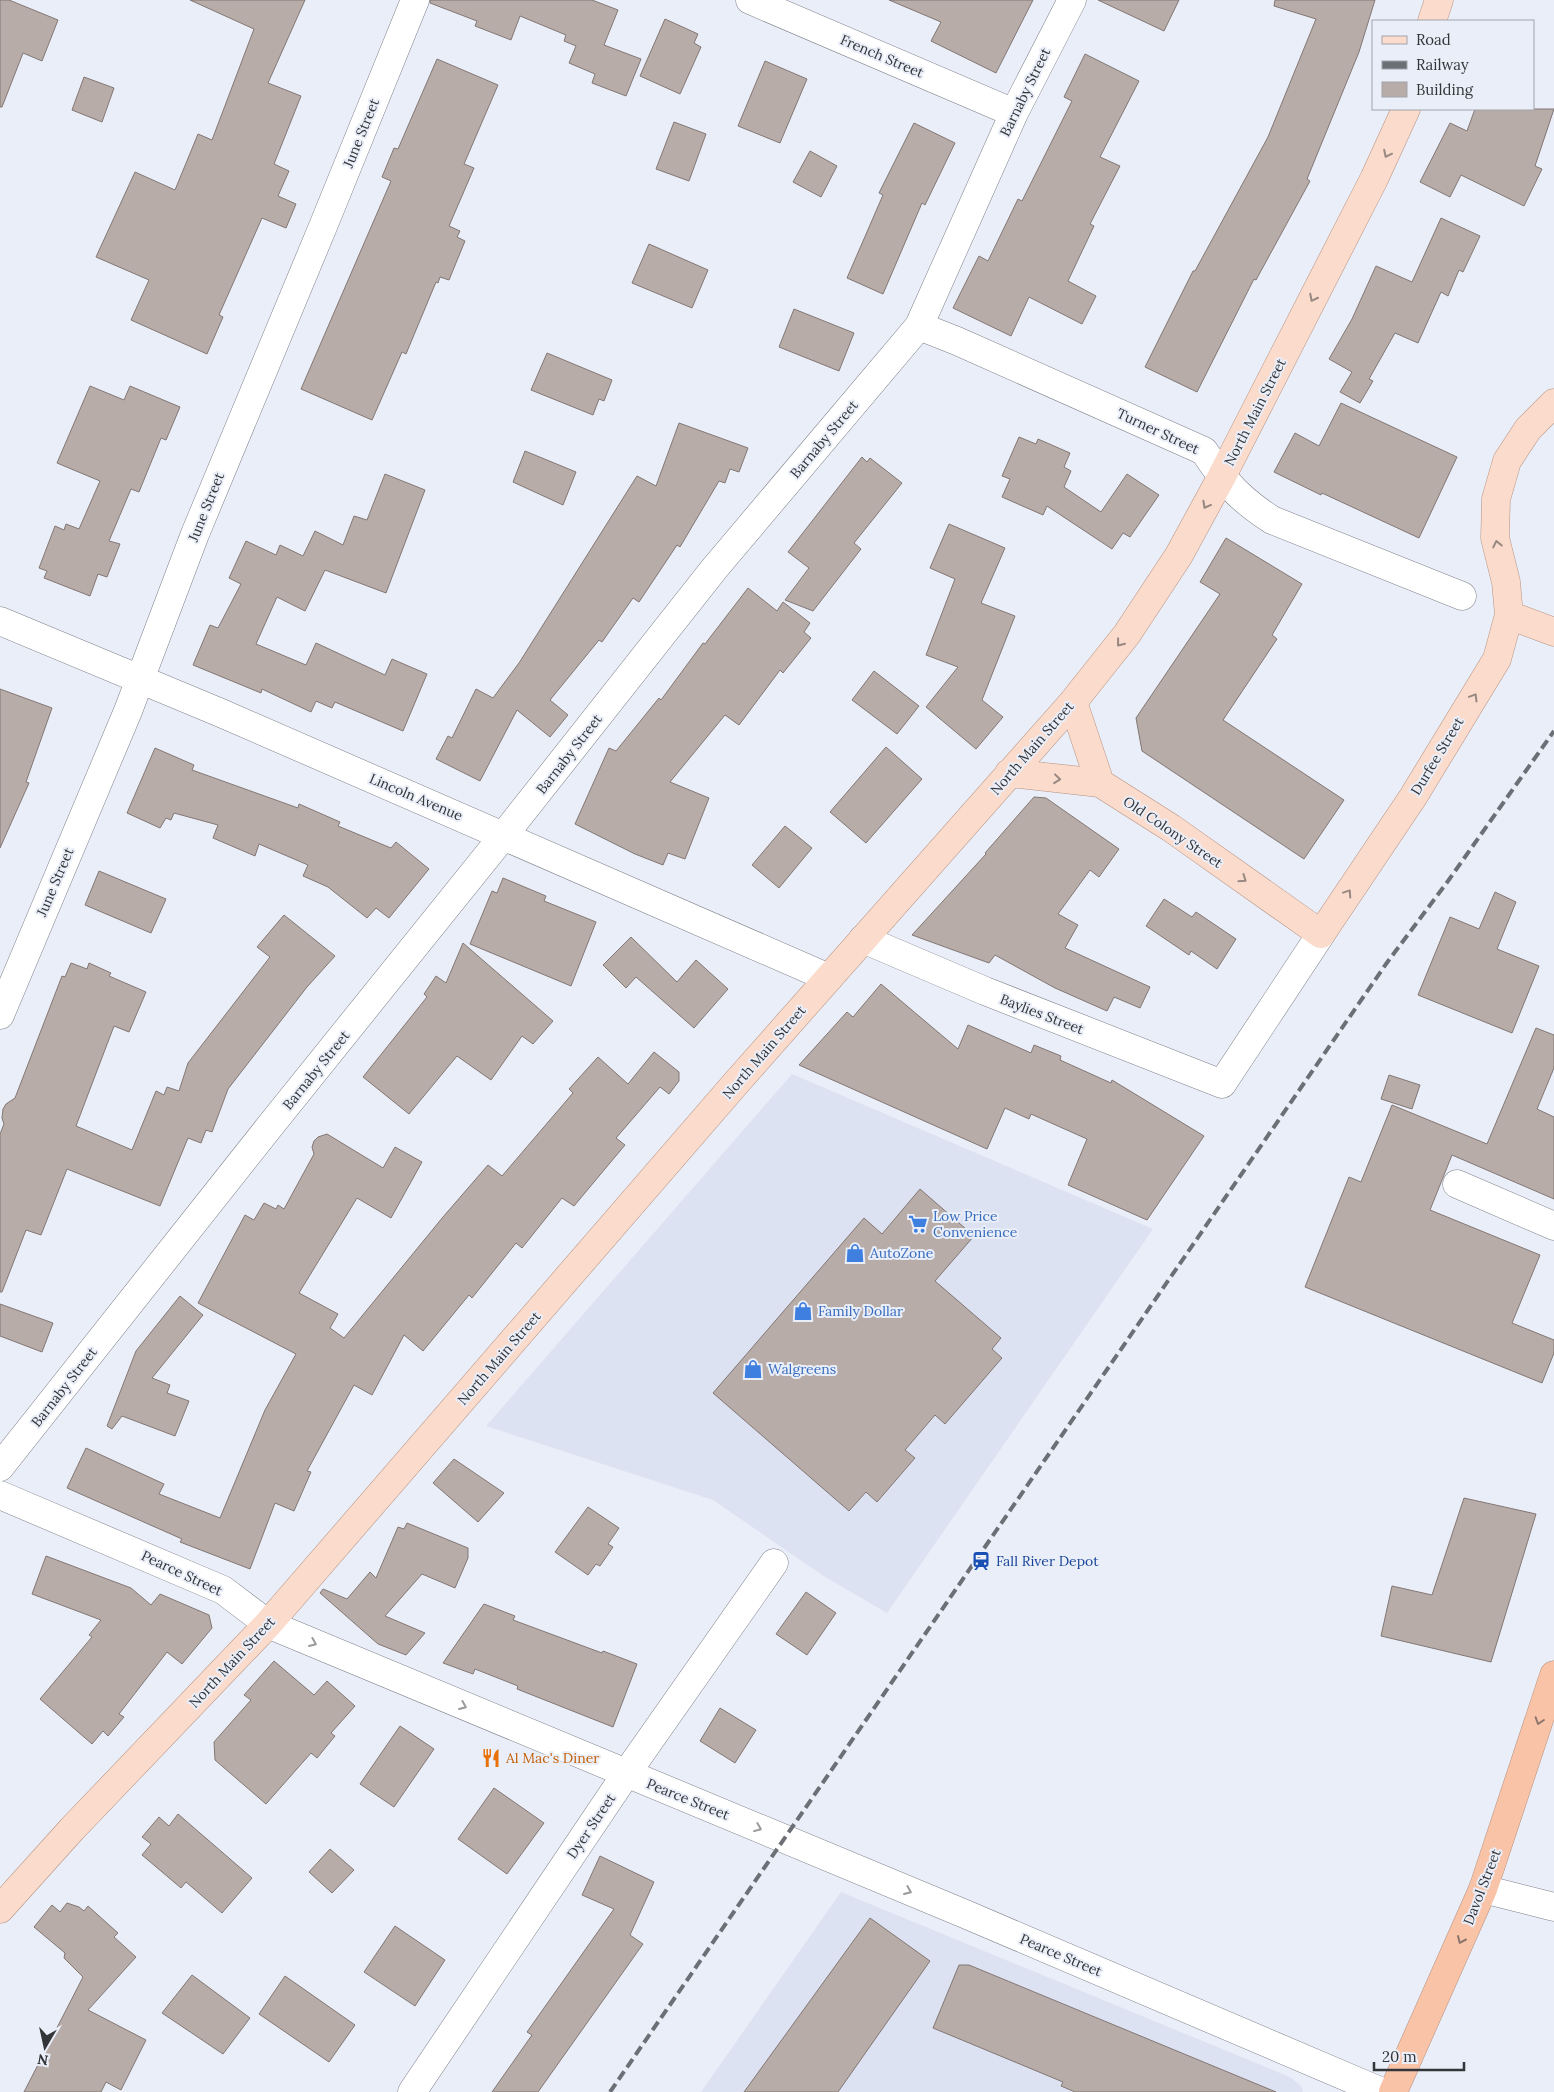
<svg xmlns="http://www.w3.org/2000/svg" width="1554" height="2092" font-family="Lora,serif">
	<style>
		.built { fill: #dde2f3 }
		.building { fill: #b7aca8; stroke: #827774 }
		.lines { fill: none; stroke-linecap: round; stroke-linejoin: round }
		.minor-casing { stroke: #7e818a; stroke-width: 29 }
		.major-casing { stroke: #b49181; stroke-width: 29 }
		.highway-casing { stroke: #b49181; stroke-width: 29 }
		.minor { stroke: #fff; stroke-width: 28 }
		.major { stroke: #fbdbcb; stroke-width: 28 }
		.highway { stroke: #f9c3a8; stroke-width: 28 }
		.rail { stroke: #6c6f75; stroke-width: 4; stroke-dasharray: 10 5; stroke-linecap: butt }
		.oneway { stroke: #978882 }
		.oneway2 { stroke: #999a9c }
		.oneway3 { stroke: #8c756b }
		.labels { text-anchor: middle; stroke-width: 4; stroke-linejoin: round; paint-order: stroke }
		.street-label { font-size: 14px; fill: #333539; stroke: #eaeef8 }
		.shop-label { font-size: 14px; fill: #366cbe; stroke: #eaeef8; text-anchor: start }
		.transit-label { font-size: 14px; fill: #164399; stroke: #eaeef8; text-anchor: start }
		.food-label { font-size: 14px; fill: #c56008; stroke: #eaeef8; text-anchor: start }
	</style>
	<rect width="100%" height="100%" fill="#eaeef8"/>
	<path class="built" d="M792 1074 1153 1229 887 1613 822 1575 713 1500 486 1426Z
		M841 1892 1290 2077 1301 2086 1303 2092H701Z"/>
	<path class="building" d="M0 0H9L58 20 42 61 23 53 2 107H0Z
		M190 0H305L268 83 301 96 274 164 289 171 278 196 296 204 286 228 262 218 219 315 223 317 207 354 131 320 149 280 96 257 135 172 175 190 198 134 212 140 254 29Z
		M430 0H592L618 10 604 45 641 59 626 96 592 83 595 74 569 63 576 46 564 41 566 35 520 16 511 40 475 26 477 21 430 3Z
		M889 0H1033L996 73 931 41 941 22Z
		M1098 0H1179L1164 31Z
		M1275 0H1375L1359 52 1307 179 1310 181 1256 280 1254 279 1197 392 1145 367 1193 271H1195L1268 137 1316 19 1274 6Z
		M665 19 698 34 694 43 701 47 680 94 640 76Z
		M1085 54 1139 81 1100 157 1120 166 1090 224 1094 226 1068 281 1096 296 1082 324 1029 297 1011 336 953 308 979 256 988 261 1018 199 1022 201 1072 101 1064 97Z
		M437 59 498 85 464 164 474 168 449 226 460 231 457 237 465 241 449 280 440 277 438 283 436 282 406 354 402 352 372 420 301 389 391 181 382 177 394 148 398 149Z
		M765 61 807 79 780 143 738 126Z
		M84 77 114 88 102 122 72 110Z
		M1475 109H1554L1535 166 1542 169 1524 206 1461 175 1450 197 1420 182 1450 123 1467 131Z
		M674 122 706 134 689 181 656 169Z
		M914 123 955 143 925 205 922 203 883 294 847 278 883 195 879 193Z
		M810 151 837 166 821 197 793 182Z
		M1441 218 1480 236 1463 272 1459 270 1448 296 1441 292 1418 343 1395 333 1369 379 1373 381 1360 403 1340 392 1352 372 1329 359 1352 319 1376 266 1412 282Z
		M649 244 708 270 692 308 632 283Z
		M794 309 854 333 839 371 779 347Z
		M547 353 612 380 604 401 599 399 593 415 531 390Z
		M90 386 124 400 130 386 180 407 166 440 161 438 139 492 131 489 109 541 120 544 107 577 98 574 90 596 44 578 47 571 39 568 55 526 64 530 66 524 79 529 100 481 57 463Z
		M1341 403 1457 457 1419 538 1322 493 1321 495 1274 472 1295 433 1319 446Z
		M679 423 748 448 739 472 730 469 725 483 719 481 680 547 677 545 639 602 633 598 602 642 599 640 550 700 568 715 550 737 517 710 480 781 436 759 448 736 452 738 476 689 493 698 519 663 637 476 656 486Z
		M1019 437 1036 444 1038 439 1070 453 1064 467 1071 471 1064 487 1101 512 1127 474 1159 495 1130 537 1123 533 1112 549 1047 506 1043 515 1002 497 1010 479 1002 476Z
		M525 451 576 472 563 505 513 482Z
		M862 457 867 462 870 458 902 483 854 543 861 549 813 611 785 600 809 568 788 552Z
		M385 474 425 490 386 593 325 570 305 611 277 597 256 644 306 665 316 643 385 675 392 659 427 674 403 731 335 702 332 708 316 701 311 712 262 689 261 693 193 665 210 625 218 628 241 584 229 578 246 541 276 555 280 545 303 556 315 531 343 545 354 516 367 520Z
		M949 524 1005 548 981 603 1015 616 982 700 1003 717 976 749 926 707 958 667 926 655 955 579 930 568Z
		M1226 538 1302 584 1272 635 1277 639 1223 720 1344 800 1304 859 1142 751 1136 718 1220 594 1200 582Z
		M748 588 777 611 783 602 810 623 804 632 811 638 783 673 780 670 739 725 725 715 670 782 709 798 685 859 668 853 663 865 635 854 575 824 609 748 616 751 659 698 661 700 703 643 705 644Z
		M874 671 919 706 897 734 852 700Z
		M0 689 52 708 26 782 29 783 0 848Z
		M886 747 922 779 866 843 830 812Z
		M155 748 194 765 192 770 298 808 299 804 340 822 338 826 391 848 396 842 429 869 389 918 376 908 367 918 328 887 303 876 308 865 259 844 255 856 213 838 218 825 174 813 171 820 166 818 160 828 127 813Z
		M1034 797 1046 798 1119 849 1099 877 1090 870 1058 914 1078 925 1065 948 1150 987 1140 1008 1114 997 1107 1011 1055 988 995 955 989 963 912 935 986 854 985 853Z
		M785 826 812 848 779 888 752 865Z
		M99 871 166 899 151 933 85 905Z
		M503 878 546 896 544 901 596 922 571 986 470 944 492 891 497 893Z
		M1495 892 1516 902 1497 949 1539 966 1512 1033 1418 995 1450 917 1479 929Z
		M1164 899 1192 917 1196 912 1236 939 1217 969 1191 951 1189 955 1146 926Z
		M284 915 335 956 307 987 228 1089 212 1132 206 1130 201 1143 188 1138 160 1206 67 1169 41 1235 26 1230 2 1292H0V1134L4 1124 2 1118 3 1109 6 1104 15 1098 62 976 65 977 71 963 87 969 89 963 111 973 109 976 146 992 129 1032 114 1026 76 1126 132 1150 156 1091 164 1095 167 1087 179 1091 188 1063 270 957 257 947Z
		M631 937 677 982 696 960 728 989 694 1028 636 977 626 988 603 965Z
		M463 943 553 1021 533 1044 522 1036 491 1080 457 1056 409 1114 363 1077 427 997 424 994 436 976 446 983Z
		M881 984 958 1049 968 1025 1031 1053 1034 1045 1061 1056 1060 1060 1111 1083 1112 1080 1204 1136 1147 1220 1068 1185 1087 1139 1031 1114 1029 1119 1005 1108 987 1149 799 1065 847 1012 853 1017Z
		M1536 1028 1554 1035V1068L1537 1109 1554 1117V1199L1452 1155 1430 1210 1540 1255 1512 1323 1554 1340V1353L1542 1383 1305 1287 1349 1177 1361 1182 1392 1105 1487 1144Z
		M654 1052 679 1072V1081L669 1094 660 1087 616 1138 625 1145 574 1206 562 1198 522 1248 516 1243 472 1298 469 1295 423 1351 404 1335 372 1395 354 1385 307 1471 311 1472 294 1511 275 1503 250 1569 180 1542 182 1539 67 1488 86 1448 164 1484 159 1494 220 1518 265 1410 296 1354 198 1303 245 1215 254 1220 264 1203 276 1209 278 1205 284 1209 314 1154 312 1147 314 1141 318 1137 327 1134 383 1168 395 1147 422 1162 391 1218 357 1198 299 1293 338 1314 330 1328 344 1338 443 1217 488 1165 502 1176 573 1093 569 1089 598 1057 628 1084Z
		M1389 1075 1420 1085 1412 1109 1381 1099Z
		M920 1189 974 1236 935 1281 1001 1338 992 1349 1002 1358 945 1424 935 1415 905 1450 915 1458 877 1502 866 1492 849 1511 713 1393 864 1218 882 1234Z
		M180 1296 203 1315 152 1378 170 1385 167 1393 189 1401 175 1436 122 1416 112 1429 107 1426 136 1351Z
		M0 1304 53 1323 42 1352 0 1336Z
		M454 1459 504 1493 478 1522 433 1483Z
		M1464 1498 1536 1514 1491 1662 1381 1636 1392 1586 1432 1595Z
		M588 1507 619 1528 608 1544 613 1547 600 1566 596 1564 588 1575 555 1552Z
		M407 1523 468 1548V1558L455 1588 422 1574 385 1616 425 1633 406 1655 378 1644 320 1593 323 1589 347 1599 370 1572 376 1578 398 1527 404 1529Z
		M46 1556 131 1588 151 1605 160 1594 209 1615 212 1628 182 1664 167 1652 119 1714 124 1717 108 1736 103 1731 92 1744 40 1699 92 1637 89 1635 101 1620 32 1594Z
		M806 1592 836 1613 807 1655 776 1634Z
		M484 1604 515 1616 513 1620 602 1653 603 1651 637 1664 613 1727 517 1689 518 1686 475 1669 473 1674 443 1663Z
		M274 1661 314 1695 327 1681 355 1706 331 1733 335 1736 317 1758 311 1753 266 1804 215 1760 214 1742 251 1700 244 1695Z
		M720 1708 756 1730 735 1763 700 1741Z
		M400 1726 434 1749 394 1807 360 1784Z
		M494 1788 544 1823 507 1874 458 1839Z
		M178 1814 252 1878 222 1913 186 1882 181 1888 142 1855 151 1844 142 1837 159 1817 169 1826Z
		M330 1849 354 1870 332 1893 309 1872Z
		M600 1856 654 1882 630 1935 643 1944 538 2092H492L532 2035 527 2032 614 1909 582 1895Z
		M67 1903 79 1907 84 1911 88 1906 118 1933 114 1937 136 1957 88 2010 146 2040 121 2090 106 2082 101 2092H24L83 1977 64 1958 65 1953 34 1927 52 1905 60 1912Z
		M870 1918 930 1961 838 2092H744Z
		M395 1926 445 1960 415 2006 364 1972Z
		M959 1965H969L1276 2092H1075L1061 2086 1063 2082 933 2028Z
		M192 1975 250 2018 223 2054 162 2013Z
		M285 1976 355 2025 329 2062 259 2014Z"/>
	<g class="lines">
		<g class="minor-casing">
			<path id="minor" d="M750 0 1014 113
				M919 326 957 341 1204 451C1225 483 1241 500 1272 520L1462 596
				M0 621 221 713 829 978
				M863 939 985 991 1222 1084 1321 934
				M0 1015 128 711 195 534 324 224 415 0
				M1457 1184 1554 1226
				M0 1467 270 1126 504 835 714 569 919 326 1014 113 1072 0
				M0 1495 223 1590 268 1624 965 1914 1382 2092
				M1483 1889 1554 1907
				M412 2092 626 1774 774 1563"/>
		</g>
		<g class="major-casing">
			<path id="major" d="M1432 21 1439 0
				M1509 615 1554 632
				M1073 702 1100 783
				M1009 773 1100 783 1171 828 1321 934 1413 797 1497 659 1509 615 1506 582 1495 538 1496 499 1507 461 1528 429 1554 403
				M0 1909 72 1829 268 1624 736 1083 1073 702 1127 634 1179 555 1221 478 1374 179 1406 109"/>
		</g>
		<g class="highway-casing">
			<path id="highway" d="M1393 2092 1483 1889 1554 1675"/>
		</g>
		<use href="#minor" class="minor"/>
		<use href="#major" class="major"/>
		<use href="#highway" class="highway"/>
		<path class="rail" d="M610 2092 1386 964 1448 881 1554 731"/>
	</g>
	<defs><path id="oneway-chevron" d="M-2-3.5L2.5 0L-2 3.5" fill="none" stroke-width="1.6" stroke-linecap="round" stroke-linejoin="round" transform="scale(1.25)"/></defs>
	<g class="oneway">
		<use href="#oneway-chevron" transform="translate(1387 154) rotate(116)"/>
		<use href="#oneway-chevron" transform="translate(1313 298) rotate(117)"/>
		<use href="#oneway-chevron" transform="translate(1206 505) rotate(119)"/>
		<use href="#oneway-chevron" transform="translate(1497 544) rotate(-102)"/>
		<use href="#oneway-chevron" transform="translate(1120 643) rotate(128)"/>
		<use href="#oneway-chevron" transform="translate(1474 697) rotate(-59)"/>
		<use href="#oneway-chevron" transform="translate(1057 779) rotate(6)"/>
		<use href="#oneway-chevron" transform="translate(1243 879) rotate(35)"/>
		<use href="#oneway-chevron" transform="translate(1348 893) rotate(-56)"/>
	</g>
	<g class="oneway2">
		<use href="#oneway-chevron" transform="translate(313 1643) rotate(23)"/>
		<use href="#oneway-chevron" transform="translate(463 1706) rotate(23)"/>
		<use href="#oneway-chevron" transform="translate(758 1828) rotate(22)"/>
		<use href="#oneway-chevron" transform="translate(908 1891) rotate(23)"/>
	</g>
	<g class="oneway3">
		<use href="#oneway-chevron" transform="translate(1539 1721) rotate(108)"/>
		<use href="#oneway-chevron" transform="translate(1461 1940) rotate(114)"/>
	</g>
	<defs>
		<g id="supermarket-bare" transform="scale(1.5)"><path d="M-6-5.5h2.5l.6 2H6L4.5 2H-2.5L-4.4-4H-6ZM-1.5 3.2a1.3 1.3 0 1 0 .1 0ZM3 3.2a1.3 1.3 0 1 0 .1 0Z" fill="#3f7fe0" stroke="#eaeef8" stroke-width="2.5" paint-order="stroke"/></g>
		<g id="shop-bare" transform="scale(1.5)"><path d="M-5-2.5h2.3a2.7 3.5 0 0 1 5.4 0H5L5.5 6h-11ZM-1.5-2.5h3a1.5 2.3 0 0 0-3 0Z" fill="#3f7fe0" stroke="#eaeef8" stroke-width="2.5" paint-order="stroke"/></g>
		<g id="station-bare" transform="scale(1.5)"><path d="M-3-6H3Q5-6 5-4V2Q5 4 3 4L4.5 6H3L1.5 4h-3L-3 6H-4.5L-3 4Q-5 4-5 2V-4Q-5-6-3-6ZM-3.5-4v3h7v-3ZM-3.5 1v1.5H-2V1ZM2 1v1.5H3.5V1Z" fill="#1a4fb4" stroke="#eaeef8" stroke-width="2.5" paint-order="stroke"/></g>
		<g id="restaurant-bare" transform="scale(1.5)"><path d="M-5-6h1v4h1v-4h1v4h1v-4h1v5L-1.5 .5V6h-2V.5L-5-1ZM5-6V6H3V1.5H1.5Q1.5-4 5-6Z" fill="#e8710a" stroke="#eaeef8" stroke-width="2.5" paint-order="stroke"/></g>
	</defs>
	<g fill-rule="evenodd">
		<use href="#supermarket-bare" x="918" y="1224"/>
		<use href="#shop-bare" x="855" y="1253"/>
		<use href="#shop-bare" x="803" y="1311"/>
		<use href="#shop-bare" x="753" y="1369"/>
		<use href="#station-bare" x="981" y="1561"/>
		<use href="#restaurant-bare" x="491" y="1758"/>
	</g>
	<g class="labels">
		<g class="street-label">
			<text transform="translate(882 56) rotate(23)" y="5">French Street</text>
			<text transform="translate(1025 92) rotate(-64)" y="5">Barnaby Street</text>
			<text transform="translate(361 133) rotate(-68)" y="5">June Street</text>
			<text transform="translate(1255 412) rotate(-63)" y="5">North Main Street</text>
			<text transform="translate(1158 431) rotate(25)" y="5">Turner Street</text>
			<text transform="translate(824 439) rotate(-50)" y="5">Barnaby Street</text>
			<text transform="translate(206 507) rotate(-68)" y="5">June Street</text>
			<text transform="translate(1032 748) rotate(-49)" y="5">North Main Street</text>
			<text transform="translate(569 754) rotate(-52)" y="5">Barnaby Street</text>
			<text transform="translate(1437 756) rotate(-59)" y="5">Durfee Street</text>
			<text transform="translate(416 797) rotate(23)" y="5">Lincoln Avenue</text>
			<text transform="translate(1173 832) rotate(34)" y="5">Old Colony Street</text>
			<text transform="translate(55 882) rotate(-67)" y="5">June Street</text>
			<text transform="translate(1042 1014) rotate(21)" y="5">Baylies Street</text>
			<text transform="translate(764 1052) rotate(-49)" y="5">North Main Street</text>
			<text transform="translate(316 1070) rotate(-51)" y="5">Barnaby Street</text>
			<text transform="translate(499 1358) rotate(-49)" y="5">North Main Street</text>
			<text transform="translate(64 1387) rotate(-52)" y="5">Barnaby Street</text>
			<text transform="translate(182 1573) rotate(25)" y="5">Pearce Street</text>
			<text transform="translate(232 1662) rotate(-47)" y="5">North Main Street</text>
			<text transform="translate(688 1799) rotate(22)" y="5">Pearce Street</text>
			<text transform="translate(591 1826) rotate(-56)" y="5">Dyer Street</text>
			<text transform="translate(1482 1887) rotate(-69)" y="5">Davol Street</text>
			<text transform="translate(1061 1955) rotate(23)" y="5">Pearce Street</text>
		</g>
		<g class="shop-label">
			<text x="933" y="1221">Low Price<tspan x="933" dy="16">Convenience</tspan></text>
			<text x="870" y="1258">AutoZone</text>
			<text x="818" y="1316">Family Dollar</text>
			<text x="768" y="1374">Walgreens</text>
		</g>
		<g class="transit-label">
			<text x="996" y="1566">Fall River Depot</text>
		</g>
		<g class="food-label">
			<text x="506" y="1763">Al Mac's Diner</text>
		</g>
	</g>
	<rect x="1372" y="20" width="162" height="90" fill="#eaeef8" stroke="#a1a4ac"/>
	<rect x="1382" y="36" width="25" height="8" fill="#fbdbcb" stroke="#a1a4ac"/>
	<text x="1416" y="45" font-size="15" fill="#333539">Road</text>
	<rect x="1382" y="61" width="25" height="8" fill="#6c6f75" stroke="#a1a4ac"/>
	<text x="1416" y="70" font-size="15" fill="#333539">Railway</text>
	<rect x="1382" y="82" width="25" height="15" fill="#b7aca8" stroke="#a1a4ac"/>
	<text x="1416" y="95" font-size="15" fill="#333539">Building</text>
	<g transform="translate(45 2047) rotate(189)" stroke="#eaeef8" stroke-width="4" paint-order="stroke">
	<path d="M0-4L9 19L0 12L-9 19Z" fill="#333539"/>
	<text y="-8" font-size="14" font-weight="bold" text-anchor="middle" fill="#333539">N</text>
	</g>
	<path d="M1374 2062v8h90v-8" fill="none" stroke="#333539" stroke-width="2.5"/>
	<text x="1382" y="2062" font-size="15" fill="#333539" stroke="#eaeef8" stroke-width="4" paint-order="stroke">20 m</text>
</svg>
